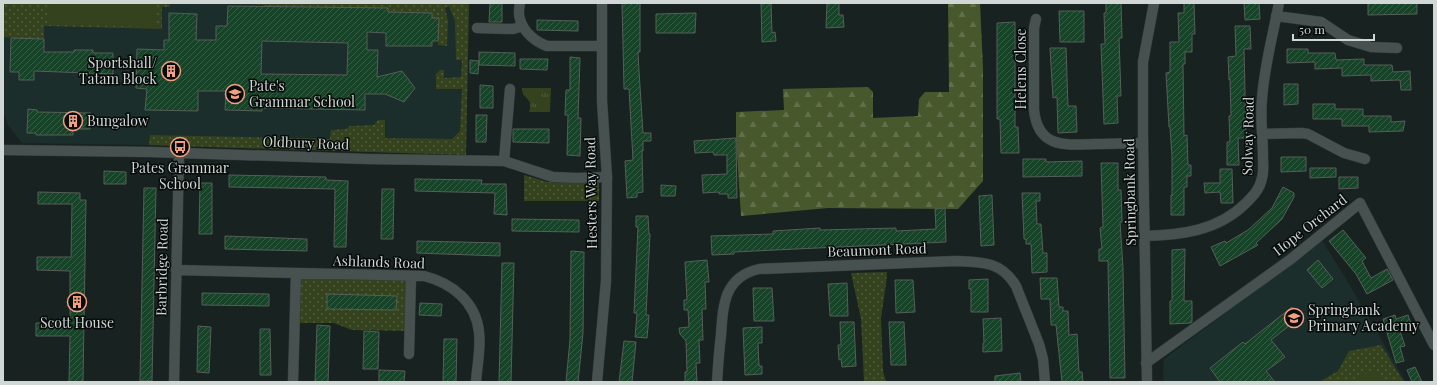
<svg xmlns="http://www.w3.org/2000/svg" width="1437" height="385" font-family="'Playfair Display',serif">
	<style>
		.built { fill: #1b2e2b }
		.grass { fill: url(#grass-dots) }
		.forest { fill: url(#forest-firs) }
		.park { fill: url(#park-tufts) }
		.garden { fill: #35421e }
		.building { fill: url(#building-hatch); stroke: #565e58; fill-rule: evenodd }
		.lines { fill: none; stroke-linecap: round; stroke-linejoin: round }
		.street-casing { stroke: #353d3b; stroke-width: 11 }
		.secondary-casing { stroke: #353d3b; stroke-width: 11 }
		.street { stroke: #475250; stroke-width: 10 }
		.secondary { stroke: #475250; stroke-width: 10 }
		.labels { text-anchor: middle; stroke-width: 3; stroke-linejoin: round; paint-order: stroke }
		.poi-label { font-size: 14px; fill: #d0d7d5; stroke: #070b0a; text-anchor: start }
		.street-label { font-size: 14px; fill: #d0d7d5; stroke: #070b0a }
	</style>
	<defs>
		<pattern id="grass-dots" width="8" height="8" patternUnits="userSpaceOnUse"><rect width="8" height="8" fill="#35421e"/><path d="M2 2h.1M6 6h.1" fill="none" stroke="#515d3e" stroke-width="1.8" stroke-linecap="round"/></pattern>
		<pattern id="forest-firs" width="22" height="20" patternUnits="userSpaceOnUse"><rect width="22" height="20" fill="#48582d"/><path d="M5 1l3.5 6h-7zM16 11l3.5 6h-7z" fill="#616f4b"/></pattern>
		<pattern id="park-tufts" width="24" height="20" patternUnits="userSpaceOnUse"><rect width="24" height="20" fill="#35421e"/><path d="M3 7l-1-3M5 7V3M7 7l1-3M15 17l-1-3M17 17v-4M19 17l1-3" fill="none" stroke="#515d3e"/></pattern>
		<pattern id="building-hatch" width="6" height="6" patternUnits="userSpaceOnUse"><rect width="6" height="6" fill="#174328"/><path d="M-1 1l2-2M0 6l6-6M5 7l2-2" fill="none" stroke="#385d46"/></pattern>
	</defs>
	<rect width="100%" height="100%" fill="#182321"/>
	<path class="built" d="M3 3H469L466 155 149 145 22 143 8 125 3 112Z
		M1322 241 1345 277 1406 382H1163L1164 359Z"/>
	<path class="grass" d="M3 3H170V7H162V29L44 26V39L3 37Z
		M249 3H469L466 155 149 145 150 135 330 139 331 130 346 129 350 126 374 125 378 120H385V138L452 139 460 131 462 89H436V74L440 70H444V78L461 77 462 60H456L455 21 449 6 445 8 448 21 447 46 438 45 439 18H432V13L397 12V14H388V8L264 6V5L249 4Z
		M524 175 548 182 566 183 599 182V201H524Z
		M887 272 886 284 881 318 883 371 886 382H864L861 319 851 273Z
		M296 273 411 276 410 331 352 330 334 323H295Z
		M1381 345 1404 382H1319L1338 371 1349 351Z"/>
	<path class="forest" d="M948 3H980L983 68V181L958 209 828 208 741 216 736 138V112L784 110 783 89 868 87 873 92V118L918 116 919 99 925 92H949Z"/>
	<path class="park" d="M522 88H551L550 112H529C535 98 521 99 522 88Z"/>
	<path class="garden" d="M49 3H156L155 27 48 24Z
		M1376 369 1382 382H1348Z"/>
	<path class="building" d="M490 3H502V22H489Z
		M622 3H640V52H638L639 71 643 133H651V141H643V151H642L643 192 637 193V197L627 198 625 161 633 160 629 89H624Z
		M761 3H771L772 33 775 32 776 41 762 42Z
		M827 3H839V15H843L844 27 826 28Z
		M1106 3H1121L1122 38H1119L1121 96H1117L1118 123 1104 124 1101 44H1105L1104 13H1106Z
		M1184 3H1194L1195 34H1192V52H1185V64H1183L1184 136 1187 135 1188 165H1191V176H1187V187H1184V215H1171V195H1172V157L1170 127H1169L1166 73 1170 72V42H1179L1178 13H1184Z
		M1244 3H1259L1260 19 1245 20Z
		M1368 3H1417V14L1368 15Z
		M228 6 388 8V12L432 13V18H439L438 41H432V46H386V33L367 32V50H378L377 77 402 71 415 88 404 102 385 94H365V110L262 108V111L225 110 226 91H198V111L145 110 147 89 136 88 137 49 164 50V40H169V13L197 14 196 40H216V26H227ZM262 41 348 43 347 75 261 74Z
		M1059 11H1084V42H1060Z
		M696 13 695 33H656V14Z
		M537 20 578 21V31L537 30Z
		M1015 22V127H1018L1019 153H1001L1000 119H997V23Z
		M1235 26H1250L1251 49H1244L1246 138H1238L1239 165H1227V142H1230L1229 116H1231L1230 79 1229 80 1228 57 1236 56Z
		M11 38 44 39V52H74V50H93V53H113V74L34 71V80H19V72H10Z
		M1050 48H1066L1068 106H1076L1077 132 1058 133 1057 97 1053 98Z
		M1287 49H1308V53H1335L1336 60 1364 59V65H1392L1393 72 1410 71 1411 90H1401L1400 80 1371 81V75L1342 76V68L1315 69V62L1287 63Z
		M479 52 515 53V66L479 65Z
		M570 57 580 58 578 118H581L580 156 567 155 568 115H565L566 90H570Z
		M520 59H548L547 70 520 69Z
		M470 60 479 61 478 74 470 73Z
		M1284 84H1298V104L1284 105Z
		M480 85 493 86V108H480Z
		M1313 104H1335V109H1363V116H1391V122L1405 121 1403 131 1369 132V126H1342V119H1313Z
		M28 109 37 110V112L91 113 90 129H73V135H36V133H27Z
		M476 115H487L486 142H476Z
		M513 129H549V143L513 142Z
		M736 138 737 198H728V194H719V192L703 193 702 175 727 174V155H714L713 152 695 153 694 141Z
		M1281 157H1306V171L1281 172Z
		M1023 159H1046V162L1082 161V176L1023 177Z
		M1101 163H1118V190H1121L1122 222H1120L1123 268 1125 378H1110L1108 261H1099V249H1102L1100 228 1103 227Z
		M1310 168H1336V177L1310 178Z
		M1220 169H1232L1233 203H1221L1220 192 1205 193 1204 183H1220Z
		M104 171 126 172V184H104Z
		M229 175 326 177V180L348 181 346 247H334L335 189 229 187Z
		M1339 177H1358V188L1339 189Z
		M415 179 482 180 481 184H506L507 215 494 214 495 193 415 191Z
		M200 183H212V234H199Z
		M661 185 676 186 675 196H661Z
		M1283 187 1294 193V197L1282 219 1256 243 1258 245 1220 266 1211 247 1225 241 1226 243 1248 230 1272 208Z
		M144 188H156L152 381H140Z
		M382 189H394L393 239H381Z
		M38 192 80 193V200H86L83 382H69L70 336H36V323H70V271L37 270V257H71L72 204H38Z
		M1022 193H1040V201H1036L1037 224H1041L1043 253H1047V272L1032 273 1031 244H1026V239H1024Z
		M992 195 994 245 981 246 979 196Z
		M945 208 946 242 796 249 734 252V254L712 255 711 236 773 234V231L820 228V230L896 228V231L936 229 935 209Z
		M636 216H648L649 234H650L646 315H649L647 338 635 337 637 313H634L638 227H636Z
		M512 219 579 220V232L512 231Z
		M1343 230 1366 258 1362 261 1371 278 1387 269 1393 280 1367 294 1356 274 1329 241Z
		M225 236 307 239V251L225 249Z
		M417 241 500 243V256L417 253Z
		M1185 249 1184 301H1192V322L1190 323 1170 324V301H1172V250Z
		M571 251 584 252 583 333 578 382H566L570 340Z
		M707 260 709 282H705L706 309H702L703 340H699L700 363H696L697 382H685V372H687L686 341 680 334 679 328 689 327 688 310H684V300H687L685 262Z
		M1318 260 1333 279 1322 288 1307 270Z
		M502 263H514L511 382H499Z
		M1040 278H1057L1059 307H1063V311H1068L1069 335 1077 334 1079 372H1082L1083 382H1062L1056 325H1051L1050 299H1041Z
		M988 279V312H971V289H969V280Z
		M895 280H913L915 312 896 313Z
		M847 283 848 316H830L828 284Z
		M753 288H772L774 321H754Z
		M202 293 269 294V306L202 305Z
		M327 294 397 296 396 310 327 309Z
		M420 303 442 304 441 316 419 315Z
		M1292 307 1300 317 1271 340 1285 357 1266 371 1275 382H1220L1210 368 1243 342 1245 344Z
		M1395 315 1396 319 1408 315 1412 327 1400 331 1405 346 1400 347 1404 361 1396 363 1383 319Z
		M1001 318 1002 351 983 352V343H984L983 319Z
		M840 322H854L856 366 842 367 841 359 839 360 838 345H841Z
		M889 322H904L906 365H891Z
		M317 325 330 326 328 382H315Z
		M198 326 211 327 209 373 197 372Z
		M762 327V343H758L759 366H762V374L745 375 743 328Z
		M260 329H270L271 375H260Z
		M364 331 379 332 378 369H363Z
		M444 339H457L456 382H443Z
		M624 341 636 342 632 382H619Z
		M1415 367 1422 382H1412L1407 370Z
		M379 370 405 371 404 382H379Z
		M1020 373 1021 382H995V376Z"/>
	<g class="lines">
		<g class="street-casing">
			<path id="street" d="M520 3C519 8 518 14 520 19 523 32 536 42 547 46H601
				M1276 16 1321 22 1348 40 1371 47 1397 48
				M1036 19 1034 28V110C1038 149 1066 145 1096 144 1111 144 1127 143 1143 143
				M477 28 513 29 523 26
				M1263 134 1302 133 1308 134 1344 153 1365 159
				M3 150 150 152 367 159 504 161 553 177 577 178 607 177
				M504 161 510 89
				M1144 236C1181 235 1218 231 1246 203 1253 196 1260 189 1262 178 1264 172 1263 164 1263 157 1263 138 1260 118 1262 99 1264 67 1273 35 1279 3
				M176 270 424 276C452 283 476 302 479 332 481 349 477 366 476 382
				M409 354 411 276
				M1146 363 1291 259 1360 203 1434 345
				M174 382 179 153
				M293 382 296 273
				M717 382C718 366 719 351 721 335 723 305 724 277 759 269L956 261C982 262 1001 261 1016 286L1039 344 1043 359 1045 382"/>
		</g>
		<g class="secondary-casing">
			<path id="secondary" d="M597 382 606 281 607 177 602 101V3
				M1147 382 1143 143V62L1154 3"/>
		</g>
		<use href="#street" class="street"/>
		<use href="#secondary" class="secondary"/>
	</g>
	<defs>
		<g id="building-ring" transform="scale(1)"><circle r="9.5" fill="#070b0a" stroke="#f3a082" stroke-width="1.5"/><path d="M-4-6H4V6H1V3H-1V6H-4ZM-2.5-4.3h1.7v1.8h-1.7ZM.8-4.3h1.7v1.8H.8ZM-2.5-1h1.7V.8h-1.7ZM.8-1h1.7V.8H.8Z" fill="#f3a082"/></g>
		<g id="school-ring" transform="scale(1)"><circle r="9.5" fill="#070b0a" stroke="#f3a082" stroke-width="1.5"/><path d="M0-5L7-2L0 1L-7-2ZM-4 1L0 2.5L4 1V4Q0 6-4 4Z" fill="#f3a082"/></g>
		<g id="bus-ring" transform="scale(1)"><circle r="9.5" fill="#070b0a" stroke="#f3a082" stroke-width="1.5"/><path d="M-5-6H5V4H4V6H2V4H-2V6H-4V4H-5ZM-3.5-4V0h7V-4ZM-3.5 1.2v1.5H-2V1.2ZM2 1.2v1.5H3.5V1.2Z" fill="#f3a082"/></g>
	</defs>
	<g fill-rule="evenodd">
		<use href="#building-ring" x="171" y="71"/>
		<use href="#school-ring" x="235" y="94"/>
		<use href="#building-ring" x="73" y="121"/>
		<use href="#bus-ring" x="180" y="147"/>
		<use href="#building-ring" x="77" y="302"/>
		<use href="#school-ring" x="1294" y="318"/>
	</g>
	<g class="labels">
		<g class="poi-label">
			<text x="157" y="68" text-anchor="end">Sportshall/<tspan x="157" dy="16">Tatam Block</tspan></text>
			<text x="249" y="91">Pate's<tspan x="249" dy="16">Grammar School</tspan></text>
			<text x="87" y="126">Bungalow</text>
			<text x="180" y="173" text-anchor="middle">Pates Grammar<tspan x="180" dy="16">School</tspan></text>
			<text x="1308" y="315">Springbank<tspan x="1308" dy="16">Primary Academy</tspan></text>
			<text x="77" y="328" text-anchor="middle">Scott House</text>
		</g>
		<g class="street-label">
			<text transform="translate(1021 69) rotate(-90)" y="5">Helens Close</text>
			<text transform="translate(1248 136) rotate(-89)" y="5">Solway Road</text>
			<text transform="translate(306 143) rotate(2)" y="5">Oldbury Road</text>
			<text transform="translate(1130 192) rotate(-91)" y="5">Springbank Road</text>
			<text transform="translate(591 193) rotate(-91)" y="5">Hesters Way Road</text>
			<text transform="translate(1310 225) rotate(-38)" y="5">Hope Orchard</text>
			<text transform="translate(877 250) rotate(-2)" y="5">Beaumont Road</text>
			<text transform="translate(379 262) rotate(2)" y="5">Ashlands Road</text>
			<text transform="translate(162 267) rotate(-89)" y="5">Barbridge Road</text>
		</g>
	</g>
	<rect width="1437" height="385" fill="none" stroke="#d0d7d5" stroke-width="8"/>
	<path d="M1293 34v6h81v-6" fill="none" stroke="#d0d7d5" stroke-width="2"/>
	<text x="1299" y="34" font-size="12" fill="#d0d7d5" stroke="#070b0a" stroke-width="3" paint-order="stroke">50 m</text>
</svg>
